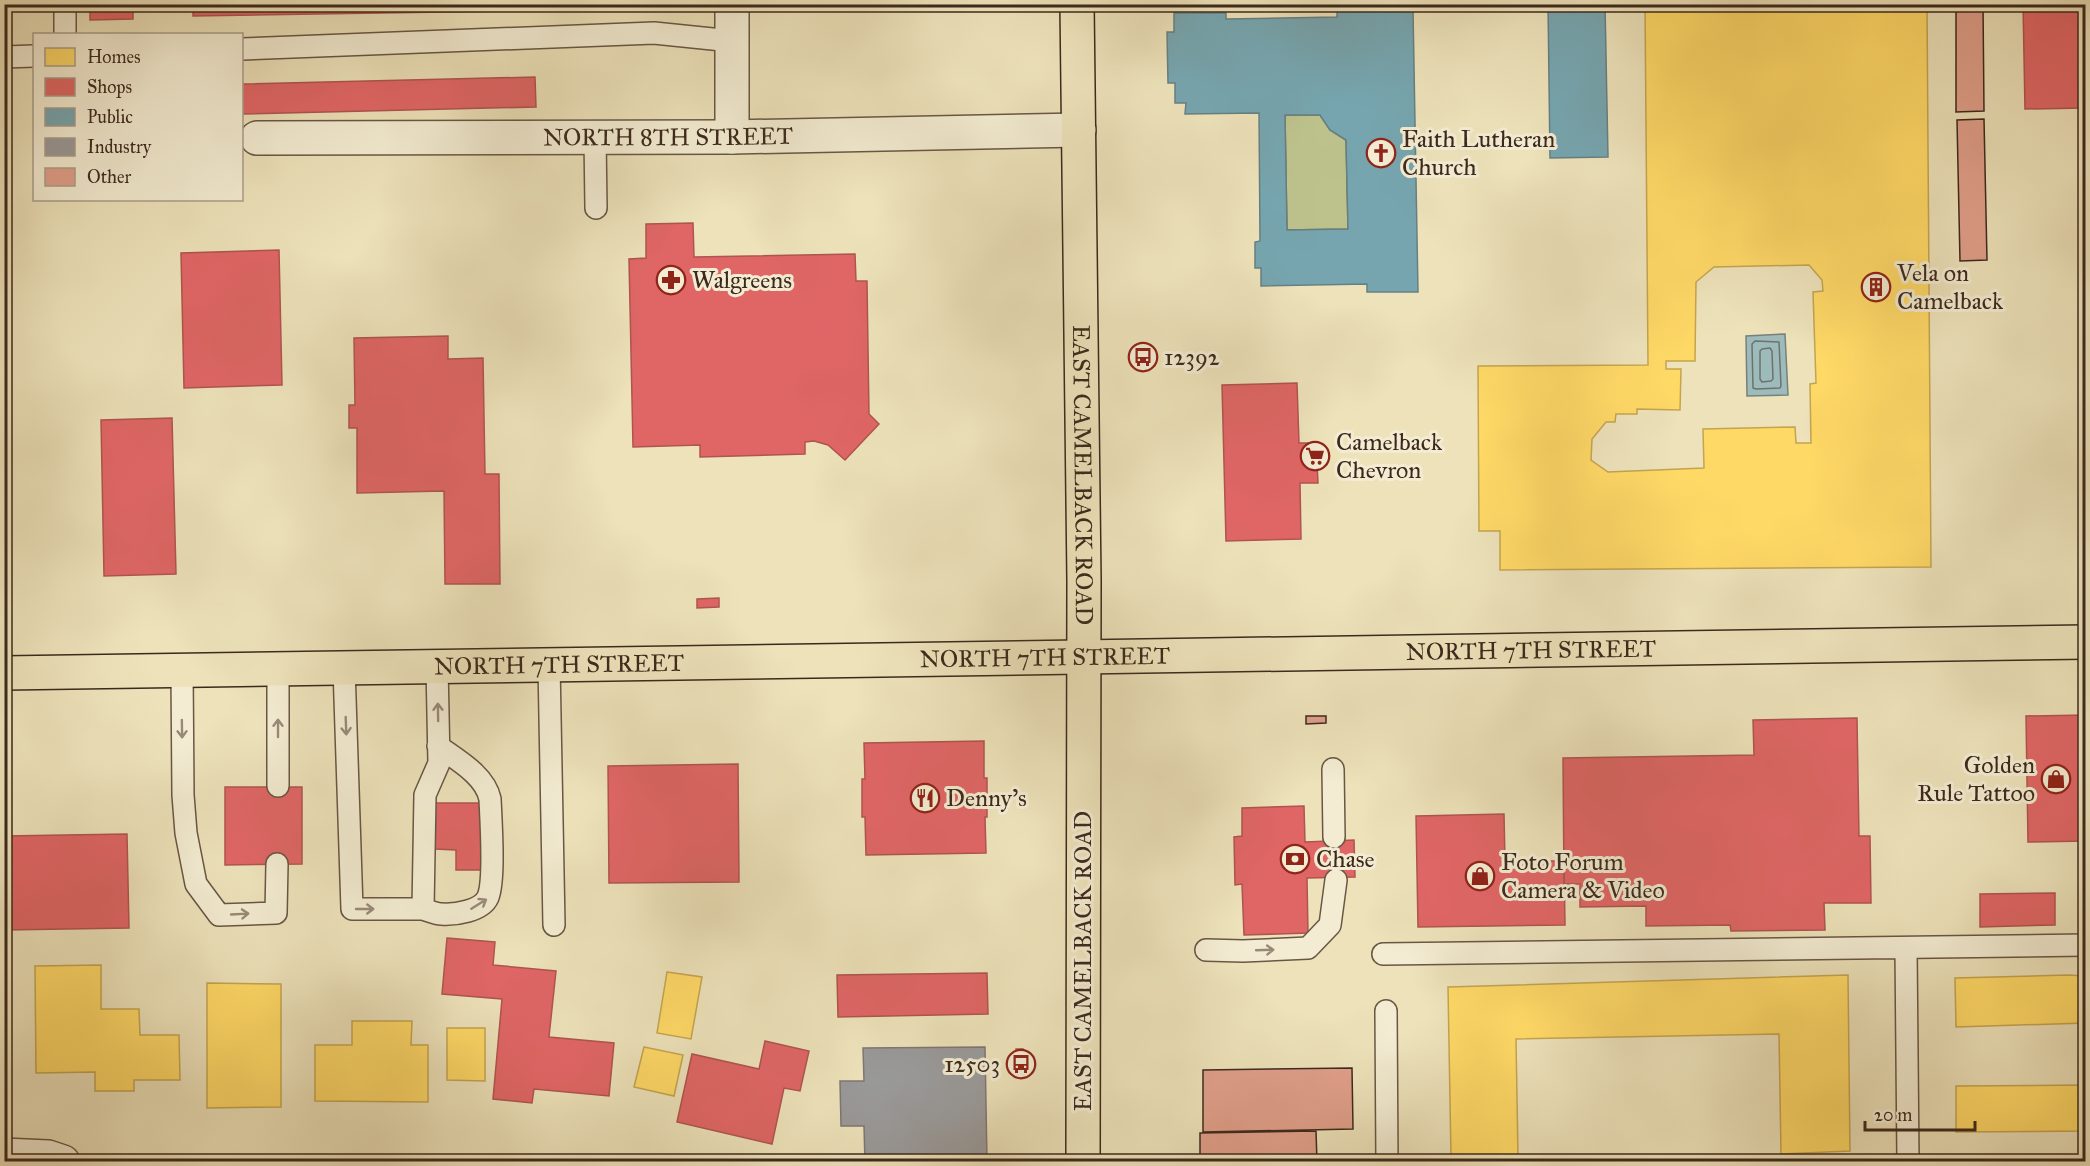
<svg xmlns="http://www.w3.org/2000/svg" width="2090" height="1166" font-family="'IM FELL Great Primer',serif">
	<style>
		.green { fill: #bdc28c; stroke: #7c7654; stroke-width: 1.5 }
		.water { fill: #9ebbbb; stroke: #77817c; stroke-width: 1.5 }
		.homes { fill: #ffd966; stroke: #c4a450; stroke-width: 1.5; fill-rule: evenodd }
		.shops { fill: #e06666; stroke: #af5450; stroke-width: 1.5 }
		.public { fill: #76a5af; stroke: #658083; stroke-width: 1.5; fill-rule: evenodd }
		.industry { fill: #999; stroke: #7d7774; stroke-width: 1.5 }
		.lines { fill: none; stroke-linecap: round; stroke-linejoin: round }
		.shore { stroke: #6d726c; stroke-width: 1.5 }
		.building { fill: #e09f8a; stroke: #3c291d; stroke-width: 1.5 }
		.lane-casing { stroke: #685744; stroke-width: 24 }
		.street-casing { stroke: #685744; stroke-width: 36 }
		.primary-casing { stroke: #3c291d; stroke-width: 36 }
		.lane { stroke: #f3ecd2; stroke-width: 21 }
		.street { stroke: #f3ecd2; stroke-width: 33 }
		.primary { stroke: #ede2ba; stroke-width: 33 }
		.oneway { stroke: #988a78 }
		.labels { text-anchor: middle; stroke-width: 6; stroke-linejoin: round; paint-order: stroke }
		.street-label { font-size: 24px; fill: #3c291d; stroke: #f3ecd2 }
		.poi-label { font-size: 24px; fill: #3c291d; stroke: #f3ecd2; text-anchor: start }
	</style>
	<rect width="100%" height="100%" fill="#ede2ba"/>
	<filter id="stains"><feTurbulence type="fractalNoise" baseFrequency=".00333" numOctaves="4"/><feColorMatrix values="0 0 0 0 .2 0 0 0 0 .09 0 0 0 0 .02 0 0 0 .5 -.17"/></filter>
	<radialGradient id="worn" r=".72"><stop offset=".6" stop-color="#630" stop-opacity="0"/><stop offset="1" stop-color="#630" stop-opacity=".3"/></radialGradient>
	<path class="green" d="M1285 115H1320L1330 130 1346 140 1348 229 1287 230Z"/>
	<path class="water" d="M1785 334 1788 395 1747 396 1746 336Z"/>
	<path class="homes" d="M1645 4H1927L1931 567 1500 570V531H1479L1478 366 1648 365ZM1809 265 1822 280 1823 291 1813 292 1816 383 1810 384 1811 443H1796L1795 427 1703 429 1704 468 1608 472 1591 460 1592 439 1606 422H1615L1616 414H1637V409L1680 410 1681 369H1666V361H1695L1696 282 1714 267Z
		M101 965V1009H139L140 1035H179L180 1080H134V1091H95V1072L36 1073 35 966Z
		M667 972 702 977 691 1039 657 1033Z
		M1848 975 1850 1151 1781 1154 1779 1034 1516 1039 1518 1156 1451 1157 1448 987Z
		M2068 975 2086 976V1023L1956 1027 1955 978Z
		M207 983 281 984V1107L207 1108Z
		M352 1021H412L411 1045H428V1102L315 1101V1045H352Z
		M447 1028H485V1081L447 1080Z
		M644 1047 683 1055 674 1096 634 1087Z
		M2086 1085V1131L1956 1132V1086Z"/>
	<path class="shops" d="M90 4H133V19L90 20Z
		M193 4H645L644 9 193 16Z
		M2023 4H2082L2084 108 2025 109Z
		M535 77 536 107 242 114V84Z
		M693 223 694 257 855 254 856 281H867L869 414 879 424 845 460 828 445 814 441 805 442V454L700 457V445L633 447 629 259 646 258V224Z
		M279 250 282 385 184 388 181 253Z
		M448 336V359L483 358 485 474H499L500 584H445L444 491 357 493V428H349V405H355L354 338Z
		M1297 383 1299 443H1316L1318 483H1300L1301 539 1226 541 1222 385Z
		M172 418 176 574 104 576 101 420Z
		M719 598V607L697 608V599Z
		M2086 715V841L2028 842 2026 716Z
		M1857 718 1859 836H1870L1871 903H1824L1825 930 1731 931 1730 925 1646 926V906L1580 907V884H1564L1563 758 1754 755 1753 720Z
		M984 741V778H987V817H985L986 853 866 855 865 817H862V779H865L864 743Z
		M738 764 739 882 609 883 608 766Z
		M225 787H302V864L225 865Z
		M435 803H481L482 870H456V850L435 849Z
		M1304 806 1305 842 1354 840 1355 877 1307 878 1308 933 1244 935 1242 884 1235 885 1234 837 1242 836V808Z
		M1504 814 1505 861H1564L1565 925 1418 927 1416 816Z
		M127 834 129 928 4 930V836Z
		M2055 893V925L1980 927V894Z
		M447 938 495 942 493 965 556 971 549 1037 614 1043 609 1096 534 1089 532 1103 493 1099 502 999 442 994Z
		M987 973 988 1014 838 1017 837 975Z
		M765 1041 809 1051 800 1091 784 1088 772 1144 677 1122 692 1054 759 1069Z
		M1016 1049H1023L1024 1070H1016Z"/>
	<path class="public" d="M1548 4H1605L1608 157 1550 158Z
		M1413 10 1418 292H1367V284L1261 286V268H1255V242L1260 241 1259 113 1185 114 1186 103H1175V83H1168L1167 32H1174V13H1226V19L1337 17V11ZM1285 115H1320L1330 130 1346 140 1348 229 1287 230Z"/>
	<path class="industry" d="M985 1047 987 1162H865L864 1126H841L840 1081H864L863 1048Z"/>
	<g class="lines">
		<path class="shore" d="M1755 341 1779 342 1781 386 1780 388 1756 389 1753 388 1752 344Z
			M1770 348 1772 351 1773 379 1771 381 1762 382 1760 379V351L1762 349Z"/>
	</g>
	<path class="building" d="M1956 4H1983L1984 111 1956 112Z
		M1984 119 1987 260 1960 261 1957 120Z
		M1306 716H1326V723L1306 724Z
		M1352 1068 1353 1129 1203 1132V1070Z
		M1316 1131 1317 1162H1200V1133Z"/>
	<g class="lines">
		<g class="lane-casing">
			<path id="lane" d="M65 4V34
				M242 49 654 33 732 41
				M4 57 34 56
				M595 137 596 208
				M549 665 554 925
				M344 668 352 909H423L425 795 439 763 437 666
				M182 670 183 795 186 833 196 884 219 915 276 913 277 864
				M1333 769 1334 837
				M278 786V669
				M423 909C429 911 436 914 441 914 455 915 482 911 488 897 495 880 491 821 490 799 485 775 457 760 438 746
				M1906 948 1908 1162
				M1206 950 1243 951 1308 948 1330 925 1336 880
				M1383 954 2086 945
				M1386 1011 1387 1162"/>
		</g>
		<g class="street-casing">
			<g id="street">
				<path d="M732 137V4"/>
				<path id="s1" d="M257 138 732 137 1079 130"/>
				<path d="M4 1155 48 1157 63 1162"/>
			</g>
		</g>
		<g class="primary-casing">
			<g id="primary">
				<path id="s2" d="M1077 4 1084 581 1083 1162"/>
				<path id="s3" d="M4 673 2086 642"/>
			</g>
		</g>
		<use href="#lane" class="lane"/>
		<use href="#street" class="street"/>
		<use href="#primary" class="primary"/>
	</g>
	<defs><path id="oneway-shaft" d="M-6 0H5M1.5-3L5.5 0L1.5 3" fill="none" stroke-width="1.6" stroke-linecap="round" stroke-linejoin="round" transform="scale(1.5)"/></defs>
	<g class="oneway">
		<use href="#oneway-shaft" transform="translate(438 712) rotate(-91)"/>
		<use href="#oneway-shaft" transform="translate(346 726) rotate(88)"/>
		<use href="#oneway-shaft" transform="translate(278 728) rotate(-90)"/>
		<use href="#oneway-shaft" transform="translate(182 729) rotate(89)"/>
		<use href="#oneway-shaft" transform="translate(479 904) rotate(-32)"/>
		<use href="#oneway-shaft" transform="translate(365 909)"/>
		<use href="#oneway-shaft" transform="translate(240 914) rotate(-3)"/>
		<use href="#oneway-shaft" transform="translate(1265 950) rotate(-2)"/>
	</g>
	<defs>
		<g id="church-ring" transform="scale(1.5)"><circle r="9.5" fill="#f3ecd2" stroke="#8f2418" stroke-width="1.5"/><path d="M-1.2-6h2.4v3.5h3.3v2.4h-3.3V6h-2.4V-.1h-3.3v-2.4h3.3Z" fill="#8f2418"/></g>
		<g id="pharmacy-ring" transform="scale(1.5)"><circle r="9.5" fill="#f3ecd2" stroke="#8f2418" stroke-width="1.5"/><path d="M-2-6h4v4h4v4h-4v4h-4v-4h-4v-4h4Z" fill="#8f2418"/></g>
		<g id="building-ring" transform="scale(1.5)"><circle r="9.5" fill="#f3ecd2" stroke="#8f2418" stroke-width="1.5"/><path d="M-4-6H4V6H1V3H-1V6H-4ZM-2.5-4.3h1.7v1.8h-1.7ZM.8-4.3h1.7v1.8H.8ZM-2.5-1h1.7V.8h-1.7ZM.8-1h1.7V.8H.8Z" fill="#8f2418"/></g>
		<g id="bus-ring" transform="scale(1.5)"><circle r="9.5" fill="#f3ecd2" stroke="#8f2418" stroke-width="1.5"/><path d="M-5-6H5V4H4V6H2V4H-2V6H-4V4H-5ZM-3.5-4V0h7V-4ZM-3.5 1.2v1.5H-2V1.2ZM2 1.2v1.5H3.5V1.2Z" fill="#8f2418"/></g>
		<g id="supermarket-ring" transform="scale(1.5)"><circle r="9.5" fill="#f3ecd2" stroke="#8f2418" stroke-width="1.5"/><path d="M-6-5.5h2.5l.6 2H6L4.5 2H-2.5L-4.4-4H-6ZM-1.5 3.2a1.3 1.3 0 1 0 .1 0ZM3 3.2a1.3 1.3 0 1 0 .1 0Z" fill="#8f2418"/></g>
		<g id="shop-ring" transform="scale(1.5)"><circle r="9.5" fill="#f3ecd2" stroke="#8f2418" stroke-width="1.5"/><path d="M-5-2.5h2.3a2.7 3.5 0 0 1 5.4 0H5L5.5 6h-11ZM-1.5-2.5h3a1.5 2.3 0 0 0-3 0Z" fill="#8f2418"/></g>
		<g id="restaurant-ring" transform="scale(1.5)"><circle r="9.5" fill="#f3ecd2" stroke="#8f2418" stroke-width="1.5"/><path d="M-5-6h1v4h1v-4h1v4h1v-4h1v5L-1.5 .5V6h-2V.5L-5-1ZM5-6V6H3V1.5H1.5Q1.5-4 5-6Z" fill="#8f2418"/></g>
		<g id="bank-ring" transform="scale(1.5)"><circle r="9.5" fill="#f3ecd2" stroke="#8f2418" stroke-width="1.5"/><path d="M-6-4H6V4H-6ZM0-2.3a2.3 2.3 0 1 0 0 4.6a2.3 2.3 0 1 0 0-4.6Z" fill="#8f2418"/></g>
	</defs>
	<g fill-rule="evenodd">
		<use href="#church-ring" x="1381" y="153"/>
		<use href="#pharmacy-ring" x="671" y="280"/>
		<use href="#building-ring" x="1876" y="287"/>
		<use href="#bus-ring" x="1143" y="357"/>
		<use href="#supermarket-ring" x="1315" y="456"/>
		<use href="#shop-ring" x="2056" y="779"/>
		<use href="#restaurant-ring" x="925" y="798"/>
		<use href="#bank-ring" x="1295" y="859"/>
		<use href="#shop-ring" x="1480" y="876"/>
		<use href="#bus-ring" x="1021" y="1064"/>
	</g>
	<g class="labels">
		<g class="street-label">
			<text dy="8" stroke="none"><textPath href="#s1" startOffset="411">NORTH 8TH STREET</textPath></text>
			<text dy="8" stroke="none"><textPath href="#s2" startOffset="471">EAST CAMELBACK ROAD</textPath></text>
			<text dy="8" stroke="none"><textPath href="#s3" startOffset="1527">NORTH 7TH STREET</textPath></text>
			<text dy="8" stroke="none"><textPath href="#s3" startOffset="1041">NORTH 7TH STREET</textPath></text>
			<text dy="8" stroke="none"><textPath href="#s3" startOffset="555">NORTH 7TH STREET</textPath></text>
			<text transform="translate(1083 961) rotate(-90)" y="8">EAST CAMELBACK ROAD</text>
		</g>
		<g class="poi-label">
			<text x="1402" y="147">Faith Lutheran<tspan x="1402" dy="28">Church</tspan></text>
			<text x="1897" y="281">Vela on<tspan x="1897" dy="28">Camelback</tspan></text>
			<text x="692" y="288">Walgreens</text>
			<text x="1164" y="365">12392</text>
			<text x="1336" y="450">Camelback<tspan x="1336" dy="28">Chevron</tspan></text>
			<text x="2035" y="773" text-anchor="end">Golden<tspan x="2035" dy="28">Rule Tattoo</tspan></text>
			<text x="946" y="806">Denny's</text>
			<text x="1316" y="867">Chase</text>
			<text x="1501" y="870">Foto Forum<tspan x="1501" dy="28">Camera &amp; Video</tspan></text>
			<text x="1000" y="1072" text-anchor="end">12503</text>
		</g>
	</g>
	<rect width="2090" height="1166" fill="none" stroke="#ede2ba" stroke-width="24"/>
	<rect x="6" y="6" width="2078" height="1154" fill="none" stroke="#3c291d" stroke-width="3"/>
	<rect x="12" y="12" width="2066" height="1142" fill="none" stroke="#3c291d" stroke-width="1.5"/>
	<rect x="33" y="33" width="210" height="168" fill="#f3ecd2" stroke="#aa9e8a" stroke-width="1.5"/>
	<rect x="45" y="48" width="30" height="18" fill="#ffd966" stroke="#aa9e8a" stroke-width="1.5"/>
	<text x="87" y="63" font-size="18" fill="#3c291d">Homes</text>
	<rect x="45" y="78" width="30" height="18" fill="#e06666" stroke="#aa9e8a" stroke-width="1.5"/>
	<text x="87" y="93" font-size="18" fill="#3c291d">Shops</text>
	<rect x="45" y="108" width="30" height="18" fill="#76a5af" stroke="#aa9e8a" stroke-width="1.5"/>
	<text x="87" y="123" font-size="18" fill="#3c291d">Public</text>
	<rect x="45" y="138" width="30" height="18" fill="#999999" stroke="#aa9e8a" stroke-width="1.5"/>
	<text x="87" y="153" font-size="18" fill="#3c291d">Industry</text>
	<rect x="45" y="168" width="30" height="18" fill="#e09f8a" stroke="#aa9e8a" stroke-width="1.5"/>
	<text x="87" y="183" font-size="18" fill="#3c291d">Other</text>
	<path d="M1865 1121v9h110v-9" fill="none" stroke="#3c291d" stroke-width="3"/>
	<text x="1874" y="1121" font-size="18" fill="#3c291d" stroke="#f3ecd2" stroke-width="4.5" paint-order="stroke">20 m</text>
	<rect width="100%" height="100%" filter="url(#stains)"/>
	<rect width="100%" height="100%" fill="url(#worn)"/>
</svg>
